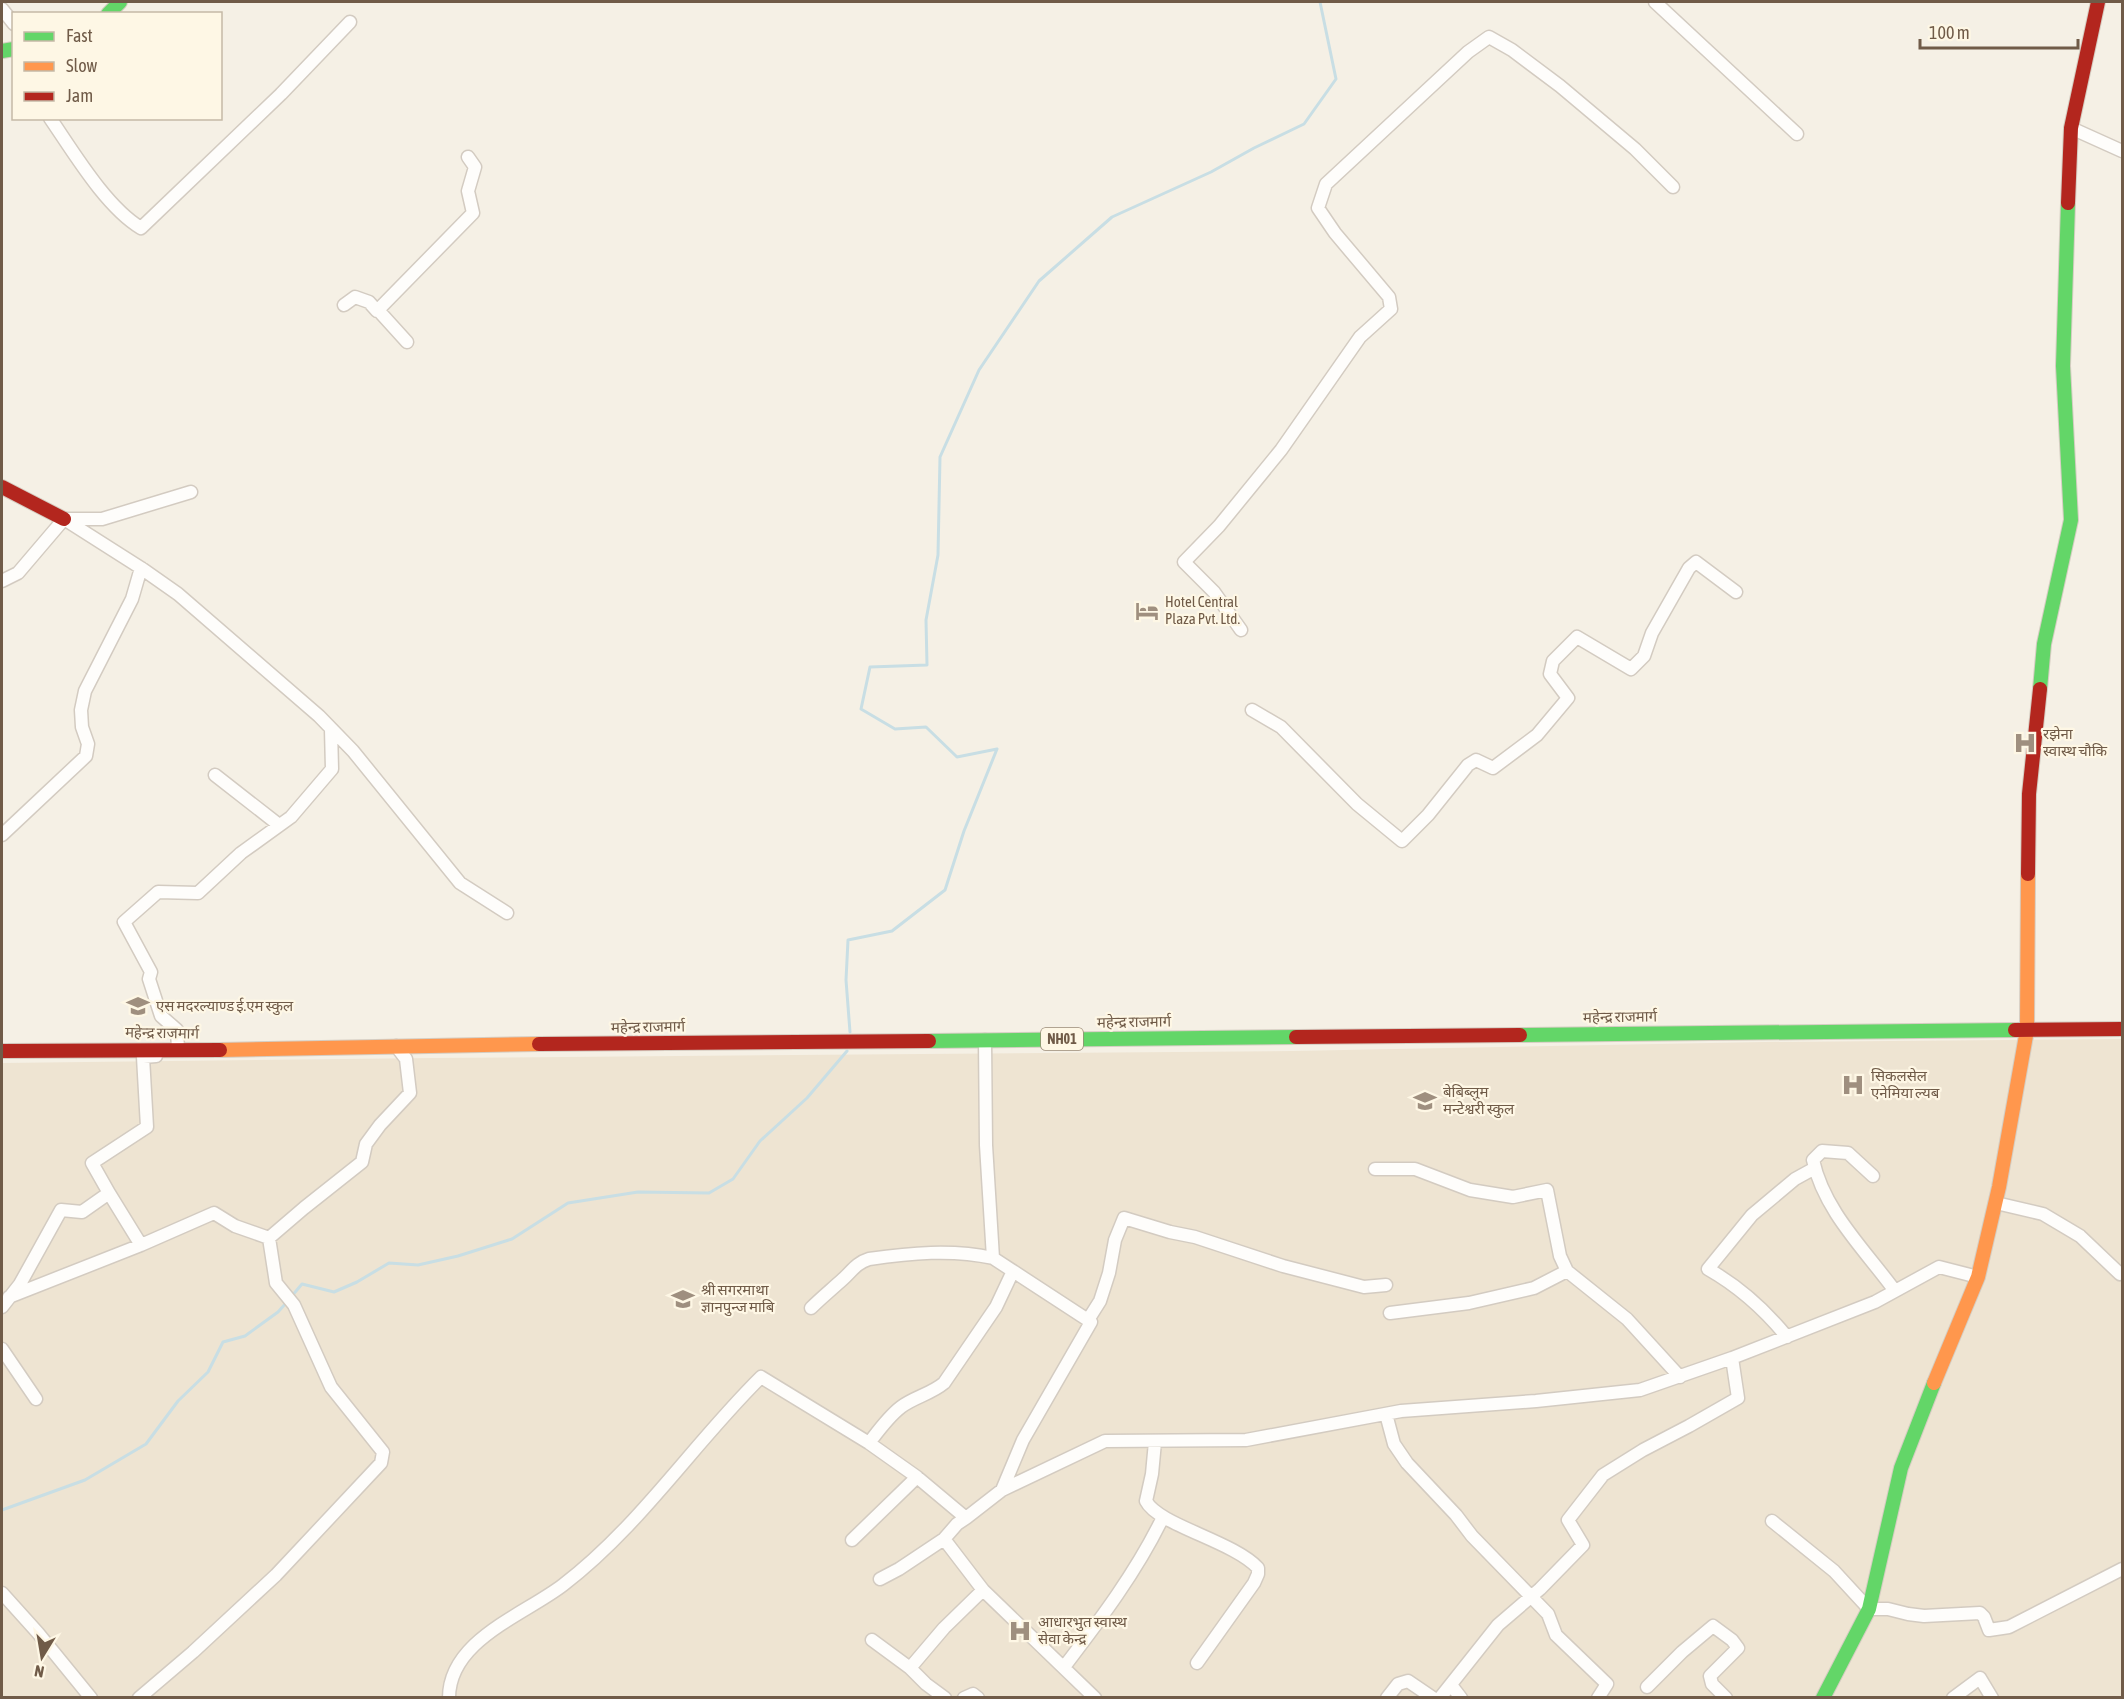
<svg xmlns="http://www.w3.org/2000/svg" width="2124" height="1699" font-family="'Asap Condensed','Noto Sans Devanagari',sans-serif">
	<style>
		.residential { fill: #eee4d2 }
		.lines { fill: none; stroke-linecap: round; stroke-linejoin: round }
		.stream { stroke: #c8dee4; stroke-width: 3 }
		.street-casing { stroke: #d3cbc1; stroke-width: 15 }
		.fast-casing { stroke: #d5cdc2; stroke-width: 16 }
		.slow-casing { stroke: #d5cdc2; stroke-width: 16 }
		.jam-casing { stroke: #d5cdc2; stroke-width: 16 }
		.street { stroke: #fefdfb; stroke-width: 12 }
		.fast { stroke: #63d668; stroke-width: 14 }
		.slow { stroke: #ff974d; stroke-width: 14 }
		.jam { stroke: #b3261e; stroke-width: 14 }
		.labels { text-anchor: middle; stroke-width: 4.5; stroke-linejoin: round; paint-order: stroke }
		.shield { fill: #fef7e5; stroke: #9b8a77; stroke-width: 1.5 }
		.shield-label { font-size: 14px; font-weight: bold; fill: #705b48 }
		.poi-label { font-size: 15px; fill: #705b48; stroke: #fef7e5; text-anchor: start }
		.street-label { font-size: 15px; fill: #705b48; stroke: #fef7e5 }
	</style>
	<rect width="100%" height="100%" fill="#f5f0e5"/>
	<path class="residential" d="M2122 1039V1697H2V1063L434 1058 1292 1051 1764 1042Z"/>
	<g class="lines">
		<path class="stream" d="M850 1032 846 980 848 940 892 931 945 890 964 831 997 749 957 757 926 727 895 729 861 709 870 667 927 665 926 620 938 555 940 457 979 370 1039 281 1112 217 1211 172 1254 148 1304 124 1336 79 1320 2
			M291 1297 302 1284 334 1292 357 1282 389 1263 418 1265 458 1256 512 1239 568 1203 638 1192 709 1193 733 1179 760 1141 807 1098 847 1051
			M2 1510 85 1480 146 1444 178 1401 208 1372 223 1342 245 1336 278 1312 287 1302"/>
		<g class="street-casing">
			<path id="street" d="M1655 2 1797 134
				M2 9 14 24
				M50 118C74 153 106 207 141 228L281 94 350 22
				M2071 128 2122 151
				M344 305 355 297 369 302 377 311 473 213 468 191 475 167 468 157
				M378 310 407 342
				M64 519 141 568 178 594 319 716 353 751 460 883 507 913
				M64 519H102L191 492
				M2 581 18 573 64 519
				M1241 630 1214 592 1184 562 1219 526 1281 450 1360 337 1391 309 1389 297 1335 233 1318 208 1326 184 1468 52 1489 37 1512 50 1560 86 1635 149 1673 187
				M1252 710 1281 727 1357 804 1402 841 1428 815 1468 765 1476 760 1493 768 1537 735 1568 698 1550 674 1553 661 1577 637 1631 669 1644 656 1652 633 1689 568 1696 562 1736 592
				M215 775 279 825
				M2 835 86 756 88 744 82 727 81 710 85 691 132 599 141 568
				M985 1040 986 1145 993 1258 1091 1322 1023 1440 1002 1490
				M178 1049 177 1030 161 1016 149 979 151 972 124 922 158 892 198 893 241 853 291 817 332 769 331 729
				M1375 1169H1415L1470 1190 1513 1197 1547 1190 1560 1256 1567 1271
				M1873 1176 1848 1153 1822 1151 1813 1160C1824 1211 1865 1250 1895 1291
				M109 1193 141 1245
				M1996 1203 2043 1214 2080 1236 2120 1274 2122 1273
				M9 1297 141 1245 214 1213 235 1226 269 1238 304 1208 362 1162 366 1144 380 1125 410 1093 406 1059 396 1046
				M2 1307 20 1284 61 1210 82 1212 109 1193 92 1163 147 1127 143 1057 156 1056
				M811 1308C821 1298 832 1289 843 1279 852 1271 856 1263 869 1259 910 1253 952 1249 993 1258
				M1390 1313 1469 1303 1534 1288 1567 1271 1627 1319 1680 1377
				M1088 1320 1100 1301 1109 1273 1115 1240 1124 1218 1170 1232 1195 1237 1283 1266 1364 1287 1386 1285
				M1787 1337C1765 1310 1738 1286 1708 1269L1752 1215 1795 1179 1815 1168
				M2 1349 36 1399
				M1386 1414 1394 1444 1407 1463 1456 1515 1472 1536 1548 1614 1556 1635 1607 1684 1598 1698
				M1155 1442 1152 1474 1146 1501C1158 1525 1233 1541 1258 1568V1574L1254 1583 1197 1663
				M869 1443C879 1430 888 1417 901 1407 914 1397 931 1394 944 1383L996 1307 1013 1271
				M966 1518 1002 1490 1105 1441 1246 1440 1401 1411 1536 1401 1640 1390 1732 1358 1875 1302 1939 1267 1978 1277
				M1772 1521 1834 1571 1869 1609H1888L1908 1614 1924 1616 1980 1613 1984 1617 1989 1630 2009 1627 2122 1569
				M852 1540 917 1477
				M880 1579 899 1569 944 1539
				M983 1590 1095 1698
				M2 1593 38 1633 91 1698
				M872 1640 910 1668
				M1064 1667C1100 1620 1137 1571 1163 1517
				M1451 1685 1461 1698
				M1647 1687 1682 1652 1713 1626 1732 1640 1738 1648 1710 1676 1712 1684 1726 1698
				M139 1698 193 1652 276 1575 381 1463 383 1452 331 1387 294 1305 276 1283 269 1238
				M449 1698C449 1640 524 1615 563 1585 640 1526 693 1444 761 1377L869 1443 917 1477 966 1518 957 1524 944 1539 983 1590 944 1628 910 1668 926 1684 945 1698
				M964 1698 973 1694 978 1698
				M1387 1698 1398 1684 1408 1681 1433 1698
				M1440 1698 1498 1625 1540 1589 1583 1545 1568 1520 1603 1475 1643 1450 1689 1426 1738 1398 1732 1358
				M1953 1698 1980 1678 1992 1698"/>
		</g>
		<g class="fast-casing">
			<path id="fast" d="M108 14 120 2
				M2 51 14 49
				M2040 689 2044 644 2071 520 2063 366 2068 203
				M1520 1035 2015 1030
				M929 1041 1296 1037
				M1823 1698 1869 1609 1901 1468 1934 1383"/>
		</g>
		<g class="slow-casing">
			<path id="slow" d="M220 1050 539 1044
				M1934 1383 1978 1277 1999 1187 2027 1030 2028 874"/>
		</g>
		<g class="jam-casing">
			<path id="jam" d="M2068 203 2071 128 2098 2
				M2 487 64 519
				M2028 874 2029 794 2040 689
				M2015 1030 2122 1029
				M1296 1037 1520 1035
				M539 1044 929 1041
				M2 1051 220 1050"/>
		</g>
		<use href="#street" class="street"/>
		<use href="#fast" class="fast"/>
		<use href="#slow" class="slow"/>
		<use href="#jam" class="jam"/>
	</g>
	<defs>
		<g id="hotel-bare" transform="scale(1.8)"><path d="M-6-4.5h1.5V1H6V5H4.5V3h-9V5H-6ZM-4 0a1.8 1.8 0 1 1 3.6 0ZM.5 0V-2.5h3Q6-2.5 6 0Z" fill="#9f8f7f" stroke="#fef7e5" stroke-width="2.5" paint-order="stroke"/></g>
		<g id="hospital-bare" transform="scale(1.8)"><path d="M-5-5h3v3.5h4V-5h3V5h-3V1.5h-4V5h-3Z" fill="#9f8f7f" stroke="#fef7e5" stroke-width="2.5" paint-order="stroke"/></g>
		<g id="school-bare" transform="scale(1.8)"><path d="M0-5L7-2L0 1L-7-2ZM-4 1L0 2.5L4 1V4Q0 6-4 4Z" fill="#9f8f7f" stroke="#fef7e5" stroke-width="2.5" paint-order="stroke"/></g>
	</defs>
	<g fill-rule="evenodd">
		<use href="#hotel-bare" x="1147" y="611"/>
		<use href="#hospital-bare" x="2025" y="743"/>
		<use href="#school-bare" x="138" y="1006"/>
		<use href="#hospital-bare" x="1853" y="1085"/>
		<use href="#school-bare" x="1425" y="1101"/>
		<use href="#school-bare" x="683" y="1299"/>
		<use href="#hospital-bare" x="1020" y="1631"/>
	</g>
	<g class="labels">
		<rect class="shield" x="1041" y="1028" width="42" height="22" rx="4.5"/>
		<g class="shield-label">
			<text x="1062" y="1044">NH01</text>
		</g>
		<g class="poi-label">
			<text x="1165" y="607">Hotel Central<tspan x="1165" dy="17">Plaza Pvt. Ltd.</tspan></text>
			<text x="2043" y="739">रझेना<tspan x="2043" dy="17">स्वास्थ चौकि</tspan></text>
			<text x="156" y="1011">एस मदरल्याण्ड ई.एम स्कुल</text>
			<text x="1871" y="1081">सिकलसेल<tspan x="1871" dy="17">एनेमिया ल्यब</tspan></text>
			<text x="1443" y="1097">बेबिब्लुम<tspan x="1443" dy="17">मन्टेश्वरी स्कुल</tspan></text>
			<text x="701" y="1295">श्री सगरमाथा<tspan x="701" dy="17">ज्ञानपुन्ज माबि</tspan></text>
			<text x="1038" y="1627">आधारभुत स्वास्थ<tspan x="1038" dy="17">सेवा केन्द्र</tspan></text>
		</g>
		<g class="street-label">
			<text transform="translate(1620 1017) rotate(-1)" y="5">महेन्द्र राजमार्ग</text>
			<text transform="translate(1134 1022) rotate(-1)" y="5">महेन्द्र राजमार्ग</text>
			<text transform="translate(648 1027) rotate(-1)" y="5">महेन्द्र राजमार्ग</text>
			<text transform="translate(162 1033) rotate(1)" y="5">महेन्द्र राजमार्ग</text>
		</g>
	</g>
	<rect width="2124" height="1699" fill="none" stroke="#705b48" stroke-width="6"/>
	<rect x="12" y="12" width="210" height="108" fill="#fef7e5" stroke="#c5b9a6" stroke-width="1.5"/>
	<rect x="24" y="32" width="30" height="9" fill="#63d668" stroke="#c5b9a6" stroke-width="1.5"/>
	<text x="66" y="42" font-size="18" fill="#705b48">Fast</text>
	<rect x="24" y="62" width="30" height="9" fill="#ff974d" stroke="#c5b9a6" stroke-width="1.5"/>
	<text x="66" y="72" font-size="18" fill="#705b48">Slow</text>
	<rect x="24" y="92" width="30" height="9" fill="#b3261e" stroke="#c5b9a6" stroke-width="1.5"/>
	<text x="66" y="102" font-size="18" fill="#705b48">Jam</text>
	<g transform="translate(42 1657) rotate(191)" stroke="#fef7e5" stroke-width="4.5" paint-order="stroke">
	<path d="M0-4.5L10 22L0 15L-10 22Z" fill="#705b48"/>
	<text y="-9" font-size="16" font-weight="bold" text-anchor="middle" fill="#705b48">N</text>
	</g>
	<path d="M1920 39v9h158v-9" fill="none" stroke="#705b48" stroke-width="3"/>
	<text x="1929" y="39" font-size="18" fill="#705b48" stroke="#fef7e5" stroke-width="4.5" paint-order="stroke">100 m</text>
</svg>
